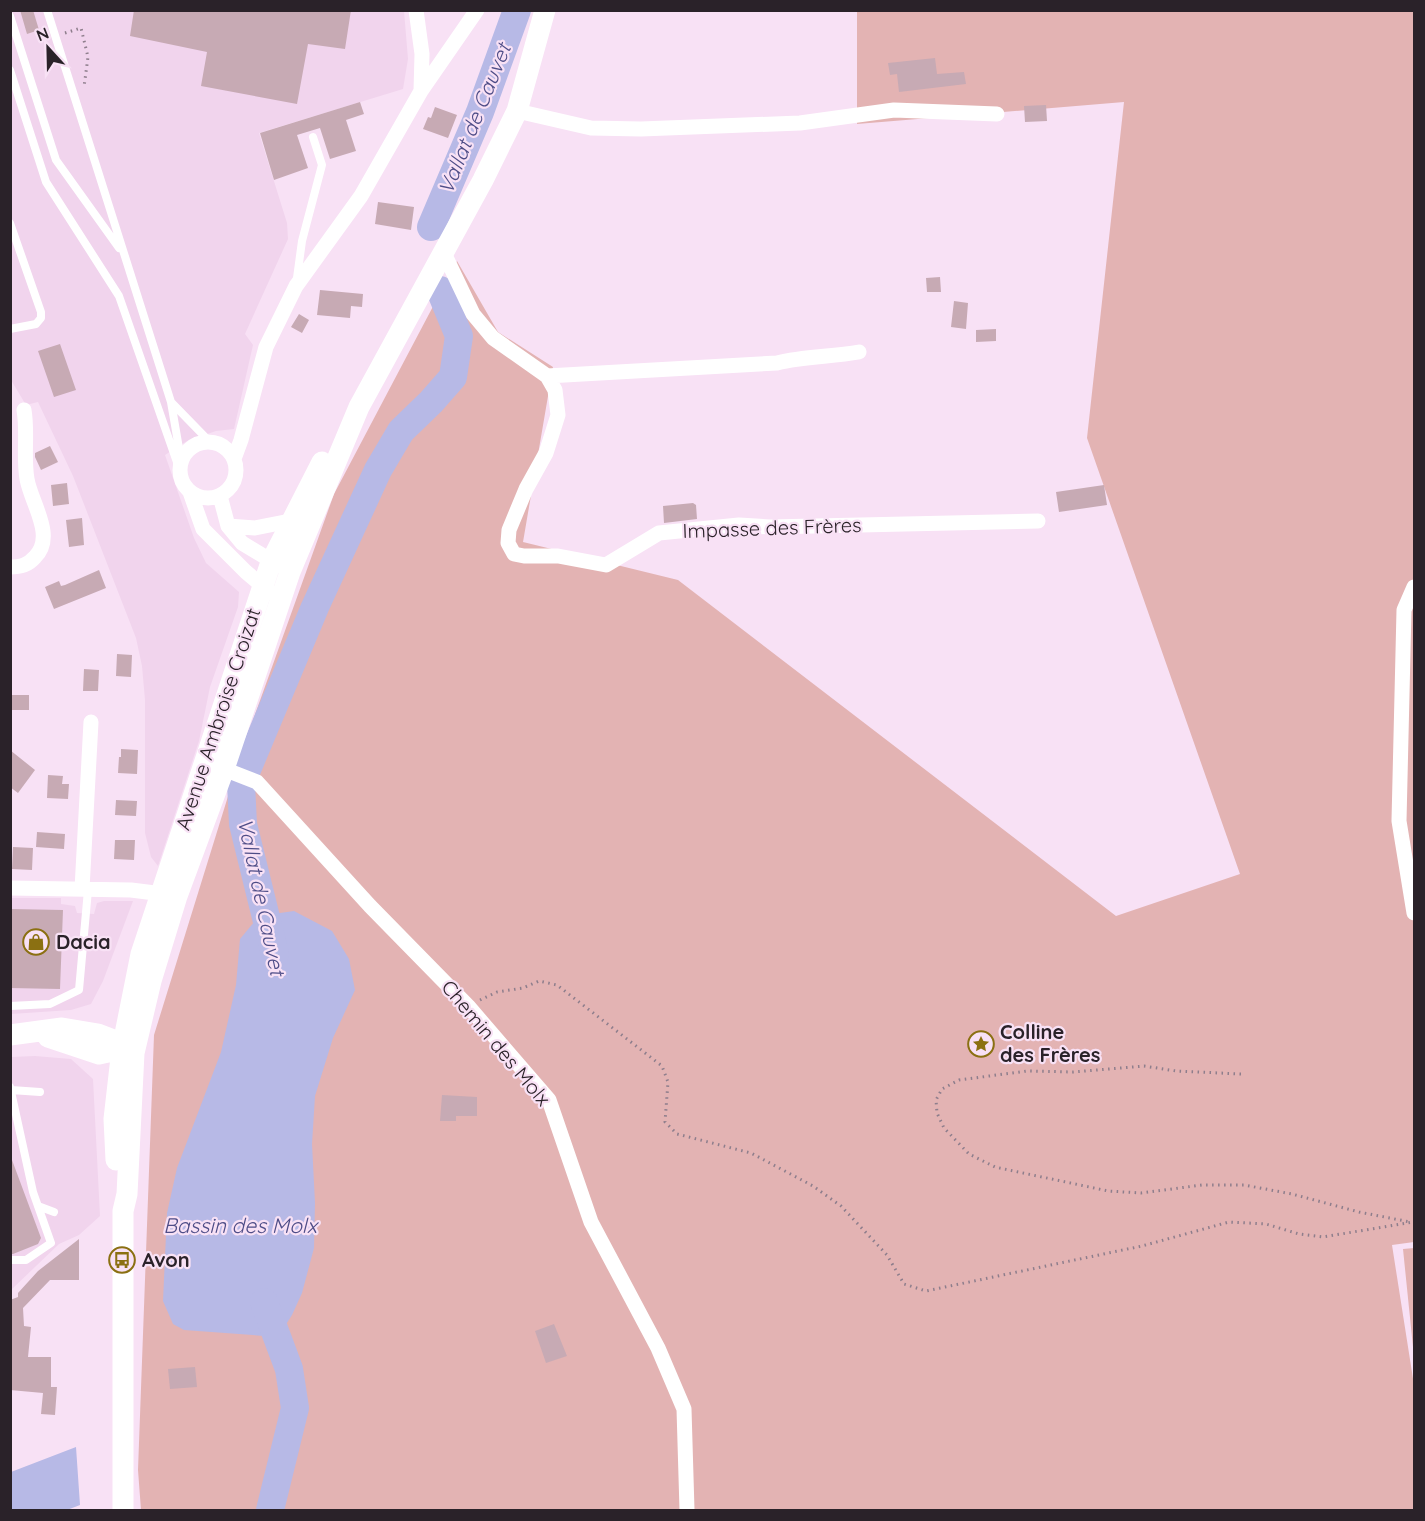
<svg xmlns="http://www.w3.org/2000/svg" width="1425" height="1521" font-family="Quicksand,sans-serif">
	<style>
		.built { fill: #f1d4ed }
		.green { fill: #e3b3b3 }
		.water { fill: #b7b9e6 }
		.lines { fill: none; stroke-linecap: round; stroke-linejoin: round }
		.river { stroke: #b7b9e6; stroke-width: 28 }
		.building { fill: #c7aab4 }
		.path { stroke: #8e7e8c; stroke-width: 3; stroke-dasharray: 1.5 4.5; stroke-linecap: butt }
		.service { stroke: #fff; stroke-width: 8 }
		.minor { stroke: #fff; stroke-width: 15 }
		.secondary { stroke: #fff; stroke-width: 21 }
		.labels { text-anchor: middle; stroke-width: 4.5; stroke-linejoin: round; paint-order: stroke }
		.street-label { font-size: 20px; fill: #2a2229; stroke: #f8e1f5 }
		.poi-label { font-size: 20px; font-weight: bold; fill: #2a2229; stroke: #f8e1f5; text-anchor: start }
		.water-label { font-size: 21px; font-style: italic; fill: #4e4d87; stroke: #f8e1f5 }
	</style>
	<rect width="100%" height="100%" fill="#f8e1f5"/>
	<path class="built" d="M11 11H404L408 59 403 89 259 133 287 223 288 239 245 334 253 345 234 429 216 431 187 441 165 455 194 538 206 563 239 592 238 607 210 687 199 741 158 866 151 857 145 833V700L142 666 136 638 73 476 38 402 26 405 11 380Z
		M11 898H61V904L75 906 77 913 94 914 97 903 104 901H133L103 981 91 1004 71 1010 11 1014Z
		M35 1056 71 1059 93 1079 100 1216 79 1235 59 1244 11 1290V1057Z"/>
	<path class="green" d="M857 11H1414V1242L1392 1245 1414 1385V1510H141L138 1470 154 1035 243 748 334 494 457 261 498 332 553 367 523 542 678 580 1116 916 1240 874 1087 438 1124 102 857 124Z
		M1414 1248V1357L1403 1249Z"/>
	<path class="water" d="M294 911 332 931 349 959 355 990 333 1038 315 1096 312 1144 315 1203 314 1248 302 1293 292 1315 278 1337 184 1330 173 1324 163 1301 167 1213 177 1168 221 1052 236 985 240 939 259 916Z
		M76 1447 80 1505 67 1510H11V1472Z"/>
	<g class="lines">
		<path class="river" d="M431 227 480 112 517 10
			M275 954 243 824 241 784 315 607 378 470 401 431 431 402 453 377 459 336 440 290
			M264 1302 289 1369 295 1408 270 1510"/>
	</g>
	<path class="building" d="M20 10H33L39 30 27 34Z
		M134 10H351L345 49 308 44 297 104 201 86 207 52 130 36Z
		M935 58 937 74 964 72 966 84 899 92 897 74 890 75 888 63Z
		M360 102 364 114 346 120 356 151 330 159 320 128 297 135 308 168 274 180 260 133Z
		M1046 105 1047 121 1025 122 1024 106Z
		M435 107 457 115 448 138 423 129 428 117 431 118Z
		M378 202 414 207 411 230 375 224Z
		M940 277 941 292H927L926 278Z
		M320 290 363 294 362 307 351 306 350 318 317 315Z
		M954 301 968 303 966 329 951 327Z
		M299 314 309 320 302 333 291 327Z
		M996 329V341L976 342V330Z
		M60 344 76 390 54 397 38 351Z
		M50 446 58 462 41 470 35 457V453Z
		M67 483 69 504 53 506 51 485Z
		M1104 485 1107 505 1059 512 1056 492Z
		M693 503 696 505 697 519 664 523 663 506Z
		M82 518 84 545 69 547 66 520Z
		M99 570 106 588 54 609 45 587 59 581 61 586 65 585Z
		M117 654 132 655 131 677 116 676Z
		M84 669 99 670 98 691H83Z
		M10 695H29V710H10Z
		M121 749 138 750 137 774 118 773 119 757H121Z
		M10 750 35 770 18 793 10 787Z
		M48 775 63 776 62 784H69L68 799 47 798Z
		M116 800 137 801 136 816 115 815Z
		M37 832 65 834 64 849 36 847Z
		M115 840H135L134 860 114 859Z
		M13 847 33 848 32 870 12 869Z
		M10 909 63 910 60 989 10 988Z
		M442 1095 477 1097V1116H456V1121H440Z
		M10 1160H12L41 1238 38 1244 13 1254H10Z
		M79 1239V1280H50L23 1308 24 1326 31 1327 28 1357H51V1387H57L55 1415 41 1414 43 1393 10 1390V1300L18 1297V1293L38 1271Z
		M554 1324 567 1356 546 1363 535 1331Z
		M195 1367 197 1387 170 1389 168 1369Z"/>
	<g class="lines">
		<path class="path" d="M65 33 81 28 88 57 84 87
			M480 1000 497 992 523 988 539 981 557 985 662 1066 668 1082 665 1122 677 1134 751 1153 813 1186 841 1206 887 1255 904 1284 926 1291 1142 1246 1229 1222 1266 1224 1299 1234 1323 1237 1413 1222
			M1241 1074 1176 1071 1144 1066 1073 1072 1027 1071 959 1080 942 1089 936 1100 937 1113 944 1128 969 1154 995 1167 1108 1191 1141 1193 1202 1185H1244L1292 1194 1359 1212 1410 1222"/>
		<path class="service" d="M47 10 171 402 181 460
			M10 16 56 160 119 248
			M10 70 46 182 119 296 179 468
			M10 223 41 312V318L36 324 10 329
			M297 278 302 241 322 165 313 137
			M172 403 210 442
			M10 1006 50 1004 79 990 88 890
			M10 1087 33 1192 51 1243 26 1260H10
			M11 1090 40 1092
			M38 1206 54 1212"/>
		<path class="minor" d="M421 91 477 10
			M517 111 591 128 641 129 800 123 894 110 997 114
			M443 251 473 314 493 338 547 376 555 390 558 415 546 453 526 489 509 530 508 543 514 554 524 556H558L606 565 659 533 739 525 770 527 1038 521
			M547 376 777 363C804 356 832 357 859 352
			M180 470a28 28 0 1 1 56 0a28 28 0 1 1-56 0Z
			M234 459 241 440 266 347 296 286 361 196 421 91 422 54 416 10
			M190 492 203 529 246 572 271 593
			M220 496 228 526 242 543 280 566
			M228 526 255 528 290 521
			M10 567C21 567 28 565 35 557 56 536 31 503 27 479 23 455 28 433 24 410
			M1414 587 1404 610 1399 821 1414 913
			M216 766 257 782 370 906 468 1006 549 1100 591 1222 658 1348 684 1409 687 1510
			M10 888 131 890 171 895
			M82 889 91 722"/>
		<path class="secondary" d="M10 1035 62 1028 98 1034 111 1039 122 1049 131 1052
			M48 1037 99 1054 122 1049
			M116 1160 114 1119 122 1049 141 954 271 562 322 462
			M123 1510V1211L127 1194 134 1053 151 981 177 896 224 769 290 572 359 407 483 180 517 111 545 10"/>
	</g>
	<defs>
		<g id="shop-ring" transform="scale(1.35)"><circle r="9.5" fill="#f8e1f5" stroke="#8b7012" stroke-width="1.5"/><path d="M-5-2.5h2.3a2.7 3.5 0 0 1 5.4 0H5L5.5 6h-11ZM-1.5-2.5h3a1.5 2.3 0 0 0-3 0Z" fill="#8b7012"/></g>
		<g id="sight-ring" transform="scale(1.35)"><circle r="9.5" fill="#f8e1f5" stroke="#8b7012" stroke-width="1.5"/><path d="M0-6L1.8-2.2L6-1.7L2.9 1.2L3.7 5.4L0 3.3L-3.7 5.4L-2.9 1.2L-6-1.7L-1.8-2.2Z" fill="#8b7012"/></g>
		<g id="bus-ring" transform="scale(1.35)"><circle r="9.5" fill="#f8e1f5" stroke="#8b7012" stroke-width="1.5"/><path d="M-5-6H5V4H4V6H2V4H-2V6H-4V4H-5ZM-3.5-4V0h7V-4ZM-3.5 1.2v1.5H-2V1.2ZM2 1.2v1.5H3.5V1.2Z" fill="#8b7012"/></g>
	</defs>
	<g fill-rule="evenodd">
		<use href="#shop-ring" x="36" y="942"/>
		<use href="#sight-ring" x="981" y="1044"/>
		<use href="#bus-ring" x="122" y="1260"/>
	</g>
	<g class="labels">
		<g class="street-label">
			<text transform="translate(772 528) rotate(-2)" y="7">Impasse des Frères</text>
			<text transform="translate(218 719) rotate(-72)" y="7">Avenue Ambroise Croizat</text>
			<text transform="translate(496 1043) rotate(50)" y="7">Chemin des Molx</text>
		</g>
		<g class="poi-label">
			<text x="56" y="949">Dacia</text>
			<text x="1000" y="1039">Colline<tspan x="1000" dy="23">des Frères</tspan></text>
			<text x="142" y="1267">Avon</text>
		</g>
		<g class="water-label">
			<text transform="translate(475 119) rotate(-68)" y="7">Vallat de Cauvet</text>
			<text transform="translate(261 897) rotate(78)" y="7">Vallat de Cauvet</text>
			<text x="240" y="1233">Bassin des Molx</text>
		</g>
	</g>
	<rect width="1425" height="1521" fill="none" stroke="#2a2229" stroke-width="24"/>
	<g transform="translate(48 48) rotate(338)" stroke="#f8e1f5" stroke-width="4.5" paint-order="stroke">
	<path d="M0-4.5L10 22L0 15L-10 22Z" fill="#2a2229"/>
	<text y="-9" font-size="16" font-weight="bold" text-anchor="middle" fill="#2a2229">N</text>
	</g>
</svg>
